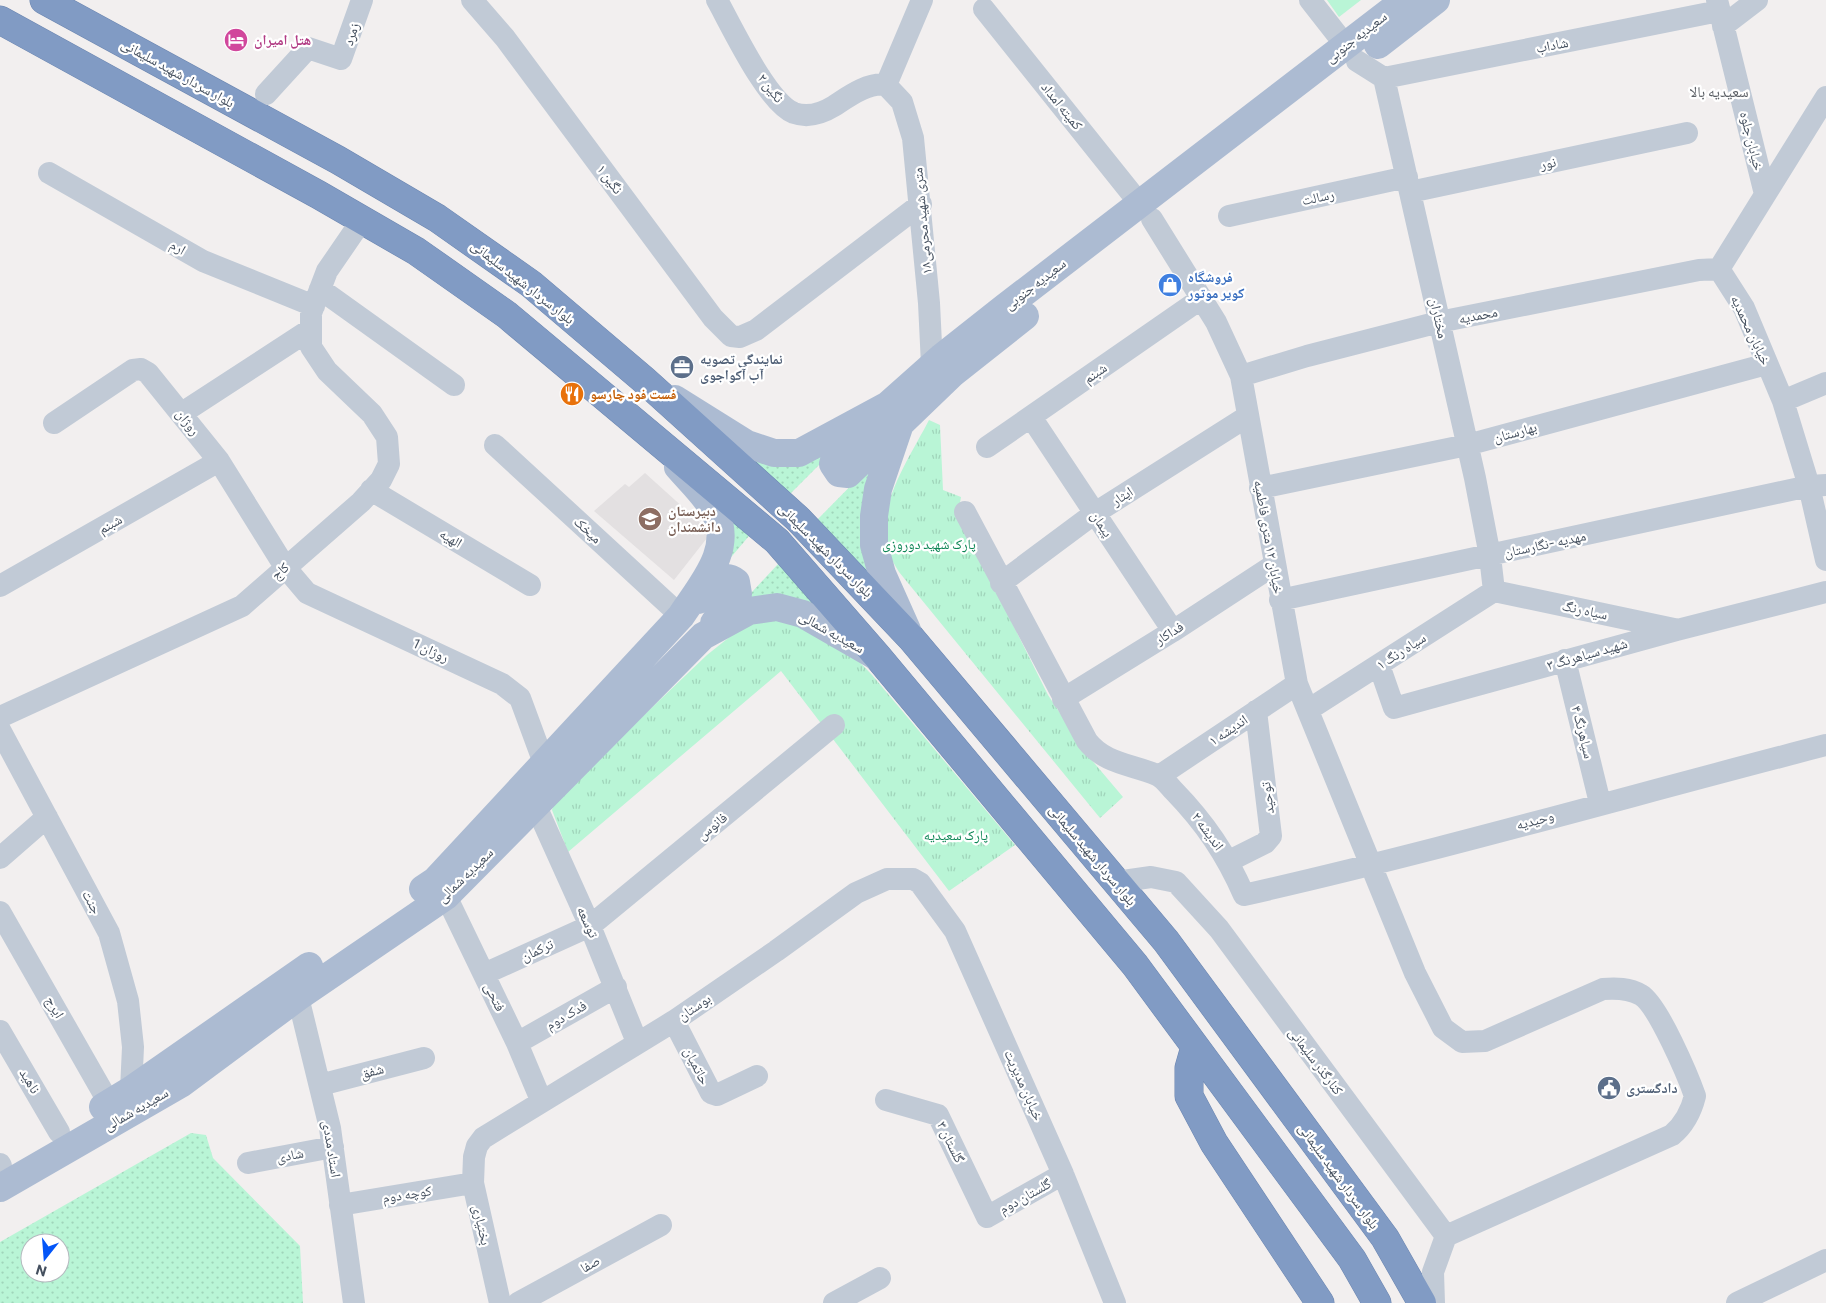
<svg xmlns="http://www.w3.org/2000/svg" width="1826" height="1303" font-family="Commissioner,'Noto Naskh Arabic',sans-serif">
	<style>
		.education { fill: #e3e0e1 }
		.grass { fill: url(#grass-dots); fill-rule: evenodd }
		.park { fill: url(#park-tufts) }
		.pitch { fill: #b9f5d6 }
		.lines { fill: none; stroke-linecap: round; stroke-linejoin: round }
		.highway-casing { stroke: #6c86b0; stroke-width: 29 }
		.minor { stroke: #c1cad6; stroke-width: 22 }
		.major { stroke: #acbbd2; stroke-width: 28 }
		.highway { stroke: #819bc4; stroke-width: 28 }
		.labels { text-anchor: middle; stroke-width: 4.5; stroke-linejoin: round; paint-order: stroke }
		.street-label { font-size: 14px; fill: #45505f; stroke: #fff }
		.hotel-label { font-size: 14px; font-weight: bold; fill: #b23c85; stroke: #fff; text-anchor: start }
		.shop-label { font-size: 14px; font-weight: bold; fill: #366cbe; stroke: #fff; text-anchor: start }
		.service-label { font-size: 14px; font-weight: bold; fill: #4e5e75; stroke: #fff; text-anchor: start }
		.food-label { font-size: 14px; font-weight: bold; fill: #c56008; stroke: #fff; text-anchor: start }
		.education-label { font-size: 14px; font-weight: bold; fill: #785e54; stroke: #fff; text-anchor: start }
		.park-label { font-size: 14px; fill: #0c8554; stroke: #fff }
		.neighbourhood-label { font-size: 15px; fill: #5b5f65; stroke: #fff }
	</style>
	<defs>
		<pattern id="grass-dots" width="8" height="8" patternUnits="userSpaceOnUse" patternTransform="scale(1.25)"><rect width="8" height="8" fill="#b9f5d6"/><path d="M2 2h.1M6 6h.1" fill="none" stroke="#a0d4ba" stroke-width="1.8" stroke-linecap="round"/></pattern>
		<pattern id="park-tufts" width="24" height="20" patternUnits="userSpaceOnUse" patternTransform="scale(1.25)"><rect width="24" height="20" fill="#b9f5d6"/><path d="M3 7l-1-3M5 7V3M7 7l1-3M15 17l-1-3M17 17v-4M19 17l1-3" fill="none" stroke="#a0d4ba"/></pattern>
	</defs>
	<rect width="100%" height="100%" fill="#f2efef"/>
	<path class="education" d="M645 473 706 528 707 538 674 580 594 511 625 484 629 487Z"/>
	<path class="grass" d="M850 434 789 495 736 447Z
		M881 455 879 588 816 521Z
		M720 507 749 536 716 575Z
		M778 564 831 621 740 605Z
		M191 1133 206 1135 213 1158 300 1246 303 1303H0V1242ZM30 1243H60V1273H30Z"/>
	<path class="park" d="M929 420 940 425 943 490 961 497 958 514 1048 695 1090 758 1123 797 1100 818 899 572C895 565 889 556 887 548 876 505 910 457 929 420Z
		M774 620 793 624 851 653 872 675 1015 845 949 891 781 671 568 852 552 810 555 800 707 655 732 635 753 622Z"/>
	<path class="pitch" d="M1327 0H1361L1339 17Z"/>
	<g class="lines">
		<g class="highway-casing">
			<path id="highway" d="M44 0 338 160 437 218 531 284 644 380 798 519 911 638 1166 941 1385 1238 1422 1303
				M0 20 319 195 416 251 507 315 777 541 878 657 1135 965 1352 1259 1377 1303
				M1195 1047 1189 1068V1096L1214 1143 1320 1303"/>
		</g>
		<path class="minor" d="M472 0 505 38 713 318 731 336 740 337 756 330 921 204
			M717 0C732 27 767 102 794 113 808 118 821 114 834 106 848 97 868 82 886 85
			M1310 0 1346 46
			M1717 0 1765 194
			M984 9 1140 204
			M1723 26 1757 0
			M1357 61 1384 78 1475 478 1490 556 1494 591
			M1384 78 1719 11
			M886 85 902 102 913 138 929 303 932 365
			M886 85 922 0
			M266 94 308 48 341 59 362 0
			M49 173 203 261 314 306
			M1410 192 1687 133
			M1229 216 1407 177
			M1152 219 1216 322 1241 376 1297 684 1415 973 1443 1028 1462 1042 1485 1041 1603 989C1616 988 1629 988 1641 995 1658 1005 1688 1076 1695 1096 1691 1112 1684 1125 1672 1135L1446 1236
			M1719 269 1744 308 1783 401 1809 486 1826 560
			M1719 269 1826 97
			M320 289 454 385
			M1241 376 1307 356 1439 322 1699 270 1719 269
			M1783 401 1826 383
			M182 413 311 329
			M1031 417 1173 631
			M54 423 133 370 141 369 148 373 219 461 285 567 307 593 502 684 520 698 544 763
			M495 445 681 616
			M987 447 1202 298
			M1260 488 1467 445 1767 364
			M371 490 530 585
			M965 512 1087 741C1105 764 1131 764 1157 775 1164 778 1169 786 1174 791 1205 823 1226 854 1244 895 1439 851 1632 795 1826 745
			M1001 583 1095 513 1248 416
			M0 586 219 461
			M1494 591 1674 629
			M1280 600 1809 486 1826 485
			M1565 660 1600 803
			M1379 665 1394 708 1677 630 1826 592
			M1063 699 1173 631 1274 565
			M1308 710 1494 591
			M0 717 242 606 361 502 381 480 389 464 387 437 372 414 327 371 311 347V313L327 271 362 220
			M0 730 109 933 128 1001 133 1047 131 1090
			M1159 776 1297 684
			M535 804 590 926 637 1042
			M0 858 47 817
			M1229 861 1265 843 1271 836 1256 711
			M1116 882 1151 877 1176 882 1219 929 1446 1236
			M446 896 517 1043 541 1100
			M0 912 109 1103
			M484 974 590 926 834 725
			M298 997 330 1128 354 1303
			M674 1021 711 1093 717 1095 757 1076
			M0 1031 59 1132
			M517 1043 616 987
			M320 1085 424 1058
			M886 1100 938 1115 987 1217 1063 1174
			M248 1163 333 1147
			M0 1164 1 1166
			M340 1205 473 1183
			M500 1303 473 1183 474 1157 477 1146 483 1138 674 1021 776 951 856 893 887 879H913L920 883 955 931 1063 1174 1115 1303
			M518 1303 661 1225
			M834 1303 880 1278
			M1434 1303 1433 1272 1446 1236
			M1737 1303 1826 1260"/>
		<path class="major" d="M1378 45 1436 0
			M675 399 747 444 774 453H799L888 405 942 357 1004 308 1405 0
			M864 429 835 458 833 464 839 473 848 474 894 430
			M698 600C708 590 721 570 736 582L738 594 714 623
			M907 630 882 574 874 545V516L878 489 900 424 953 373 1025 316
			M423 889 435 881 681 616C702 584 736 547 713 509 704 494 690 481 678 467
			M103 1107 131 1090 309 966
			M0 1188 182 1083 298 997 446 896 703 636 749 611 777 607 803 614 876 656"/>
		<use href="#highway" class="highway"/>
	</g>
	<defs>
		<g id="hotel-disc" transform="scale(1.25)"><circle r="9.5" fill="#d1479c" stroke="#fff"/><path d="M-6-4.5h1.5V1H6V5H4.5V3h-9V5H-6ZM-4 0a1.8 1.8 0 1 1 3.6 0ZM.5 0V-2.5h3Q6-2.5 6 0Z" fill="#fff"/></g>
		<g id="shop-disc" transform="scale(1.25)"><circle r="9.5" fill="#3f7fe0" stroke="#fff"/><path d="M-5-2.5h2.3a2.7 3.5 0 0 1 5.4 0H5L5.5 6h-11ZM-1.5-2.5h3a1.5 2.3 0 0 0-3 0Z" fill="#fff"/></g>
		<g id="office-disc" transform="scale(1.25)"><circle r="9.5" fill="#5c6f8a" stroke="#fff"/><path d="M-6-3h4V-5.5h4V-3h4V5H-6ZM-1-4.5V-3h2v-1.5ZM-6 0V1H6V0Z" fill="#fff"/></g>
		<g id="restaurant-disc" transform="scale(1.25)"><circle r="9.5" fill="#e8710a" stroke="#fff"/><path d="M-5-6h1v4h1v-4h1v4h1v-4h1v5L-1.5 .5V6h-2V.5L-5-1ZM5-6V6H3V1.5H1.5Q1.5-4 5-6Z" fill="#fff"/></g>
		<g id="school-disc" transform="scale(1.25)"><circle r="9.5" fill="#8d6e63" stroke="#fff"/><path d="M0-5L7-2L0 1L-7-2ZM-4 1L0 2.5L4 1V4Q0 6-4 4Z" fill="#fff"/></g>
		<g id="civic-disc" transform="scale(1.25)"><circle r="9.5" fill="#5c6f8a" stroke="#fff"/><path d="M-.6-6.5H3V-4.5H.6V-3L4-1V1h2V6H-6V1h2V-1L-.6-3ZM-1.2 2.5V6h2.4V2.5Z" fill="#fff"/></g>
	</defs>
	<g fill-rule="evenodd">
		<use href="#hotel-disc" x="236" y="40"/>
		<use href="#shop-disc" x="1170" y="285"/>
		<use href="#office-disc" x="682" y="367"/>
		<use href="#restaurant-disc" x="572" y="394"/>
		<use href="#school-disc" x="650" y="519"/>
		<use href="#civic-disc" x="1609" y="1088"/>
	</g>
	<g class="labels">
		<g class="street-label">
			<text transform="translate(351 34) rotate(-72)" y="5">زمرد</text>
			<text transform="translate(1356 37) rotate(-38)" y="5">سعیدیه جنوبی</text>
			<text transform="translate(1552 45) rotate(-11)" y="5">شاداب</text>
			<text transform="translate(178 73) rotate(29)" y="5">بلوار سردار شهید سلیمانی</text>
			<text transform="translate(771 88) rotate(52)" y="5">نگین ۲</text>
			<text transform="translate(1062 106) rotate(51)" y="5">کمیته امداد</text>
			<text transform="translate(1752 141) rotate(76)" y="5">خیابان جلوه</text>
			<text transform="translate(1548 163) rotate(-12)" y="5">نور</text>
			<text transform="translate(610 179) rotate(53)" y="5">نگین ۱</text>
			<text transform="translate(1318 197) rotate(-12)" y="5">رسالت</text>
			<text transform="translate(922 221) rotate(-95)" y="5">۱۸متری شهید محرمی</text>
			<text transform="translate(178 247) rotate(30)" y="5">ارم</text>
			<text transform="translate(523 282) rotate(38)" y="5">بلوار سردار شهید سلیمانی</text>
			<text transform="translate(1035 284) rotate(-38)" y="5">سعیدیه جنوبی</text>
			<text transform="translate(1478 315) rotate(-11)" y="5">محمدیه</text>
			<text transform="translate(1439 318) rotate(77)" y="5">مختاران</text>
			<text transform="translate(1751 330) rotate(65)" y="5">خیابان محمدیه</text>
			<text transform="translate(1095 373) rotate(-35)" y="5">شبنم</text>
			<text transform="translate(188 422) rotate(52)" y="5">روژان</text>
			<text transform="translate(1515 432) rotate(-15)" y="5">بهارستان</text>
			<text transform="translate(1122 496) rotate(-33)" y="5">ایثار</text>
			<text transform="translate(110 524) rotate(-30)" y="5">شبنم</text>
			<text transform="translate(1102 524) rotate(57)" y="5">پیمان</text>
			<text transform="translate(588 530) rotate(43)" y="5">میخک</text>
			<text transform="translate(1269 537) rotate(80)" y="5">خیابان ۱۲ متری فاطمیه</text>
			<text transform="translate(451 538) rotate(31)" y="5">الهیه</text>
			<text transform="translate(1545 544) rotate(-12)" y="5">مهدیه -نگارستان</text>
			<text transform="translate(826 550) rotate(45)" y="5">بلوار سردار شهید سلیمانی</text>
			<text transform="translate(280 571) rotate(-42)" y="5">کاج</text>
			<text transform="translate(1585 610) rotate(12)" y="5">سیاه رنگ</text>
			<text transform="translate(832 632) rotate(29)" y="5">سعیدیه شمالی</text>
			<text transform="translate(1169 633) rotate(-32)" y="5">فداکار</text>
			<text transform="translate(431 650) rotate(25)" y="5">روژان 1</text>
			<text transform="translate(1401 651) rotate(-33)" y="5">سیاه رنگ ۱</text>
			<text transform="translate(1587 654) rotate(-16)" y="5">شهید سیاهرنگ ۳</text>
			<text transform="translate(1228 730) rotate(-34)" y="5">اندیشه ۱</text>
			<text transform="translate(1583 732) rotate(76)" y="5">سیاهرنگ ۴</text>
			<text transform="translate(1267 798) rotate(-97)" y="5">توحید</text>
			<text transform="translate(1535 820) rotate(-15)" y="5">وحیدیه</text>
			<text transform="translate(712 826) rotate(-39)" y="5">فانوس</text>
			<text transform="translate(1208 831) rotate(54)" y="5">اندیشه ۲</text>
			<text transform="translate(1093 855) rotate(50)" y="5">بلوار سردار شهید سلیمانی</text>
			<text transform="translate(465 875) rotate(-44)" y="5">سعیدیه شمالی</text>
			<text transform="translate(92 902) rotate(62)" y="5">جنت</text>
			<text transform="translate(588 922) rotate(66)" y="5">توسعه</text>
			<text transform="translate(537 950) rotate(-25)" y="5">ترکمان</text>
			<text transform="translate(495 997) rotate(64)" y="5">فتحی</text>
			<text transform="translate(55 1007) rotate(60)" y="5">ایرج</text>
			<text transform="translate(694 1007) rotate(-34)" y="5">بوستان</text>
			<text transform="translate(566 1015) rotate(-30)" y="5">فدک دوم</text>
			<text transform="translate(1316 1061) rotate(53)" y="5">کنارگذر سلیمانی</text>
			<text transform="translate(697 1066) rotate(63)" y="5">حاتمیان</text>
			<text transform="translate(372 1071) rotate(-15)" y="5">شفق</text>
			<text transform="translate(30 1081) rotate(59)" y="5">ناهید</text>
			<text transform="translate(1024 1085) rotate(66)" y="5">خیابان مدیریت</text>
			<text transform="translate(136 1109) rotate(-30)" y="5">سعیدیه شمالی</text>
			<text transform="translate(951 1142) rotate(64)" y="5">گلستان ۳</text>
			<text transform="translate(332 1149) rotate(81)" y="5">استاد مددی</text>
			<text transform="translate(290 1155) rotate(-11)" y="5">شادی</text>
			<text transform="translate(1339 1176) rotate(54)" y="5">بلوار سردار شهید سلیمانی</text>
			<text transform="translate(407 1194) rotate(-9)" y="5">کوچه دوم</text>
			<text transform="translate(1025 1196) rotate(-29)" y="5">گلستان دوم</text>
			<text transform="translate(482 1225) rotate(77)" y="5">بختیاری</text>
			<text transform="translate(590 1264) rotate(-29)" y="5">صفا</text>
		</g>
		<g class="hotel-label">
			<text x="254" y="45">هتل امیران</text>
		</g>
		<g class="shop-label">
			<text x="1188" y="282">فروشگاه<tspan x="1188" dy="16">کویر موتور</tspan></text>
		</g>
		<g class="service-label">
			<text x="700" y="364">نمایندگی تصویه<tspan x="700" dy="16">آب آکواجوی</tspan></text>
			<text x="1626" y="1093">دادگستری</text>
		</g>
		<g class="food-label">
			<text x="590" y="399">فست فود چارسو</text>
		</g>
		<g class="education-label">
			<text x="668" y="516">دبیرستان<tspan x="668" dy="16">دانشمندان</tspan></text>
		</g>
		<g class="park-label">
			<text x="929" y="549">پارک شهید دوروزی</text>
			<text x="956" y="840">پارک سعیدیه</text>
		</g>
		<g class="neighbourhood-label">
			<text x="1719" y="97">سعيدیه بالا</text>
		</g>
	</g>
	<g transform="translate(45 1258) rotate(197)"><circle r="24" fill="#ffffff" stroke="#b5b9bf"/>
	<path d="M0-4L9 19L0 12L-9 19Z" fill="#0355f8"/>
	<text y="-8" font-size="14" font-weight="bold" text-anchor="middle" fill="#45505f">N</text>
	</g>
</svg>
